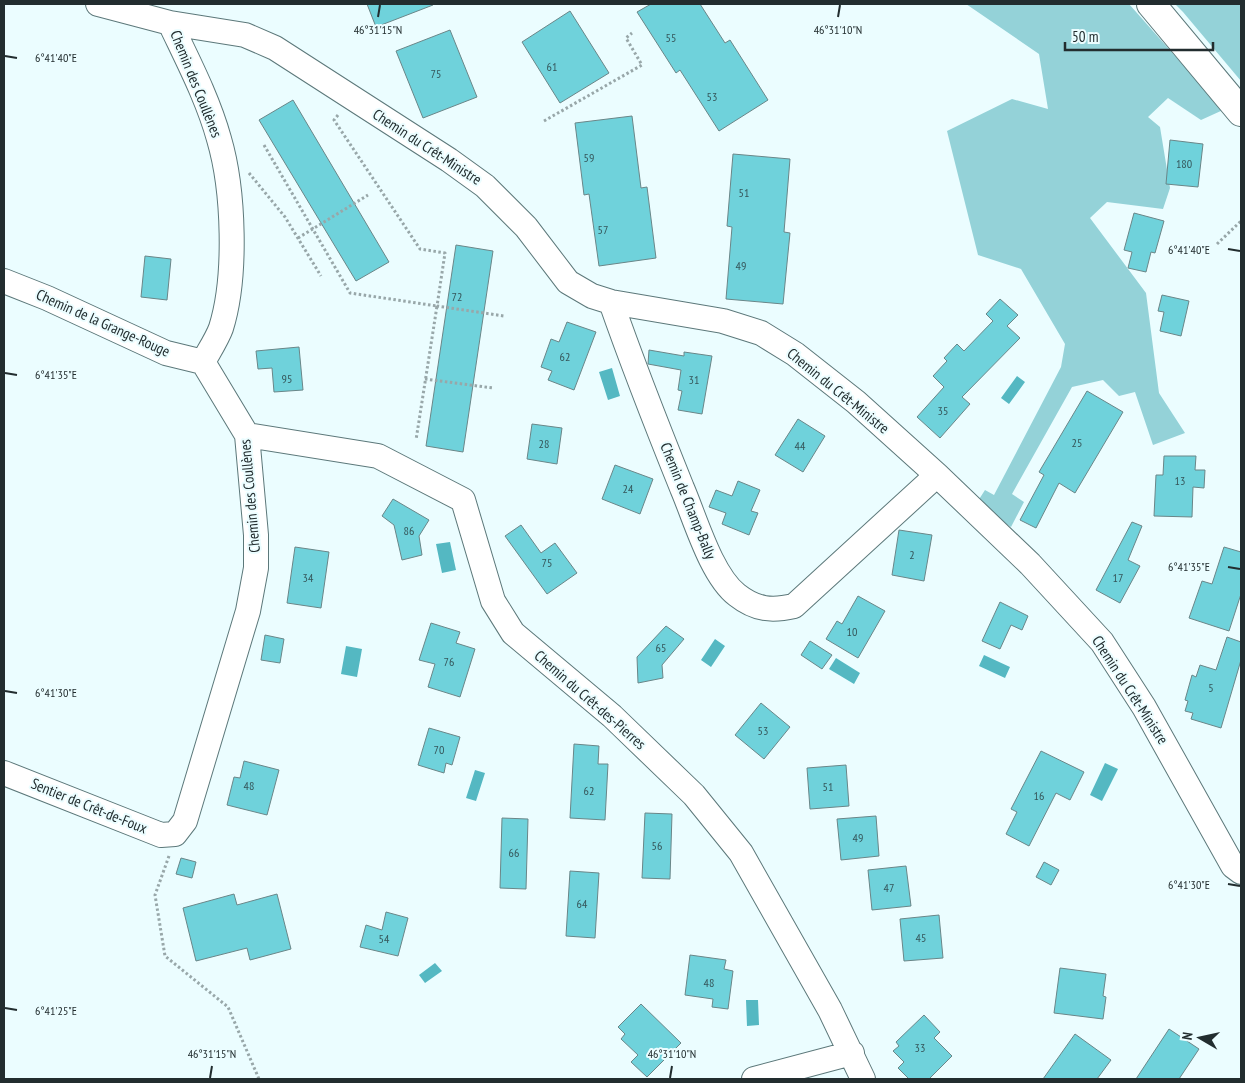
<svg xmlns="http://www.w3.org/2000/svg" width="1245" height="1083" font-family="'PT Sans Narrow',sans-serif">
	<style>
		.green { fill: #94d2d8 }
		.water { fill: #54b8c2 }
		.building { fill: #6fd2db; stroke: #6a8688 }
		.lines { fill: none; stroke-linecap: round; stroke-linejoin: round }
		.street-casing { stroke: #5c787a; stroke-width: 26 }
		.secondary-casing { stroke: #5c787a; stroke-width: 30 }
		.path { stroke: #98a7a9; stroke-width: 3; stroke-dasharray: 2.5 2.5; stroke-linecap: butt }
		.street { stroke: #fff; stroke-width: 24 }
		.secondary { stroke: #fff; stroke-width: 28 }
		.ticks { fill: none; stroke: #222d2f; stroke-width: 2 }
		.labels { text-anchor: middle; stroke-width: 4; stroke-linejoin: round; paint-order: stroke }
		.number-label { font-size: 12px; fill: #35565a }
		.street-label { font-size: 15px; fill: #222d2f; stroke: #ebfdff }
		.ticks-label { font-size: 12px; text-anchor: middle; fill: #222d2f; stroke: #ebfdff; stroke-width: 4; stroke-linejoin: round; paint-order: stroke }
	</style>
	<rect width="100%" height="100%" fill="#ebfdff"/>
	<path class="green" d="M966 4H1129L1223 110 1201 120 1168 98 1148 117 1160 127 1170 188 1163 209 1107 202 1090 218 1146 293 1159 393 1185 433 1153 445 1135 392 1119 396 1103 380 1072 387 1012 494 1024 502 1011 527 976 504 985 490 994 495 1061 367 1065 344 1021 269 978 255 947 131 1012 99 1048 109 1039 54Z
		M1175 4H1241V81L1183 12Z"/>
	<path class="water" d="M612 368 620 396 608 400 599 372Z
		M1017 376 1025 382 1009 404 1001 398Z
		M450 542 456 570 442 573 436 544Z
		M715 639 725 646 711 667 701 660Z
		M346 646 362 649 357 677 341 674Z
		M984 655 1010 667 1005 678 979 666Z
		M836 658 860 673 854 684 829 669Z
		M1105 763 1118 769 1102 801 1090 795Z
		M475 770 485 773 476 801 466 798Z
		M435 963 442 971 425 983 419 975Z
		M746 1000H758L759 1025 747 1026Z"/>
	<path class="building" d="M367 4H433V5L376 27Z
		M651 4H700L725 43 730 40 768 100 719 131 680 70 676 73 637 12Z
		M570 11 609 73 560 103 522 42Z
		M450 30 477 97 423 118 396 51Z
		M293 100 389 262 356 281 259 120Z
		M632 116 641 188 647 187 656 258 599 266 589 194 584 195 575 123Z
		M1170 140 1203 144 1198 187 1166 184Z
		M733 154 790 159 784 232 790 233 783 304 726 299 732 227 727 226Z
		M1134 213 1164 221 1155 253 1151 252 1146 272 1128 268 1132 252 1124 250Z
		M456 245 493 251 463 452 426 446Z
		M145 256 171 259 167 300 141 297Z
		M1162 295 1189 301 1181 336 1160 331 1164 312 1158 311Z
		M1000 299 1018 315 1007 326 1020 338 962 397 970 404 940 438 917 417 944 387 933 376 947 361 944 358 957 344 964 351 993 321 986 314Z
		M567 322 596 332 574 390 548 380 552 371 541 367 551 339 559 342Z
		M299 347 303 390 274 392 272 368 258 369 256 351Z
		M649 350 684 356V352L712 356 702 414 678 410 682 391 678 390 681 370 648 364Z
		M1087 391 1123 412 1075 493 1059 483 1036 528 1020 520 1044 475 1039 472Z
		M798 419 825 436 803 472 775 455Z
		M532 424 562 428 557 464 527 459Z
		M1164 456H1196L1195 470H1205L1204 488 1193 487 1192 517 1154 516 1156 475H1163Z
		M615 465 653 479 640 514 602 499Z
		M738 481 760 490 751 511 758 513 749 535 722 524 726 513 709 507 716 490 732 496Z
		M393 499 429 520 419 536 422 555 402 560 394 525 382 516Z
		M1132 522 1142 526 1128 560 1140 566 1120 603 1096 590Z
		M521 525 541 553 555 543 577 573 547 594 505 536Z
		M899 530 932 535 924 581 892 575Z
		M295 547 329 552 321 608 287 603Z
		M1224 547 1241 552V594L1229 631 1189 618 1202 581 1212 584Z
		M858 596 885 611 858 658 826 639 837 621 842 624Z
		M1000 602 1028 616 1022 630 1011 625 1000 649 982 641Z
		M431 623 460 632 456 643 475 649 460 697 428 687 435 664 419 660Z
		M666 626 684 639 662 665 663 678 638 683 637 657Z
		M265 635 284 639 280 663 261 660Z
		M1227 637 1241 642V660L1221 728 1191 719 1193 713 1185 711 1188 701 1185 700 1192 675 1196 677 1200 665 1216 670Z
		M810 641 832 655 822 669 801 655Z
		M761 703 790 727 764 759 735 735Z
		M429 728 460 737 452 765 446 763 444 773 418 765Z
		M574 744 599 746 598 764H608L605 820 570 818Z
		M1041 751 1084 772 1070 800 1056 793 1029 846 1006 834 1017 812 1011 809Z
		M244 761 279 770 267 815 227 805 234 777 240 778Z
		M846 765 849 806 810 809 807 768Z
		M645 813 672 814 670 879 642 878Z
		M876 816 879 856 841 860 837 819Z
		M502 818 528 819 526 889 500 888Z
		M181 858 196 862 192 878 176 874Z
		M1044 862 1059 870 1051 885 1036 877Z
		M906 866 911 906 872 910 868 870Z
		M570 871 599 873 595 938 566 936Z
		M234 894 237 905 277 894 291 949 250 960 247 948 196 961 183 908Z
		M386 912 408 918 398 956 360 947 366 925 382 930Z
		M939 915 943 958 904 961 900 919Z
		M690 955 726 960 724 969 733 971 728 1009 712 1007 713 999 685 995Z
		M1060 968 1106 974 1103 996 1106 997 1103 1019 1054 1013Z
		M641 1004 681 1043 647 1077 631 1062 638 1055 621 1039 625 1034 618 1027Z
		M924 1015 940 1032 934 1038 952 1056 929 1079H909L898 1068 904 1062 893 1051 899 1046 896 1042Z
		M1169 1029 1199 1049 1179 1079H1136Z
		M1075 1034 1111 1060 1097 1079H1043Z"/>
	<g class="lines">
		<g class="street-casing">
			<path id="street" d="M98 4 170 23 245 35 275 48 449 160 485 186 526 227 568 282 592 296 611 302 723 321 761 333 795 354 856 402 937 475 1030 564 1102 642 1144 707 1233 866 1241 872
				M4 281 47 298 166 353 203 362
				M611 302C633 365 657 426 682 488 695 518 711 575 737 595 756 610 772 611 794 606L937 475
				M247 435 378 456 463 500 493 601 513 633 612 716 694 795 741 853 830 1010 863 1079
				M4 773 161 835 175 834 185 821 248 611 256 568V535L247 435 203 362C209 351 217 339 221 328 237 277 234 190 219 139 208 99 188 61 170 23
				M754 1079 852 1053"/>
		</g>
		<g class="secondary-casing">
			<path id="secondary" d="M1151 4 1241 112"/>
		</g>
		<path class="path" d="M338 115 334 120 420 249 445 253 437 306 504 316
			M544 121 642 65 626 38 632 33
			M264 145 350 293 437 306 416 440
			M249 173 285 217 321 276
			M298 238 368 195
			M1217 244 1241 221
			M425 379 493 388
			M169 856 155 895 165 956 228 1007 259 1079"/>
		<use href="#street" class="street"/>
		<use href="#secondary" class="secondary"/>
	</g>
	<path class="ticks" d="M378 17 380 5M838 17 840 5M5 56 17 58M1228 249 1240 251M5 373 17 375M1228 567 1240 569M5 691 17 693M1228 884 1240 886M5 1008 17 1010M210 1078 212 1066M670 1078 672 1066"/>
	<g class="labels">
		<g class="number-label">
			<text x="671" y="42">55</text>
			<text x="552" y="71">61</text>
			<text x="436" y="78">75</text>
			<text x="712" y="101">53</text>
			<text x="589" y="162">59</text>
			<text x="1184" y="168">180</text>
			<text x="744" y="197">51</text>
			<text x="603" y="234">57</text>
			<text x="741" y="270">49</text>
			<text x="457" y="301">72</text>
			<text x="565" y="361">62</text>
			<text x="287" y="383">95</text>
			<text x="694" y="384">31</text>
			<text x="943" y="415">35</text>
			<text x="1077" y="447">25</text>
			<text x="544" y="448">28</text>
			<text x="800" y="450">44</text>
			<text x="1180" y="485">13</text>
			<text x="628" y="493">24</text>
			<text x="409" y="535">86</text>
			<text x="912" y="559">2</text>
			<text x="547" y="567">75</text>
			<text x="308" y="582">34</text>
			<text x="1118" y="582">17</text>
			<text x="852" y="636">10</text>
			<text x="661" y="652">65</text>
			<text x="449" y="666">76</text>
			<text x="1211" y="692">5</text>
			<text x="763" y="735">53</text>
			<text x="439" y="754">70</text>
			<text x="249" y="790">48</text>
			<text x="828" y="791">51</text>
			<text x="589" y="795">62</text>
			<text x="1039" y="800">16</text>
			<text x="858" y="842">49</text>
			<text x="657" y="850">56</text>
			<text x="514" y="857">66</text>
			<text x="889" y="892">47</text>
			<text x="582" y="908">64</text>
			<text x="921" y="942">45</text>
			<text x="384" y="943">54</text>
			<text x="709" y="987">48</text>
			<text x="920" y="1052">33</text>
		</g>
		<g class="street-label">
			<text transform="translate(196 84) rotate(68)" y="5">Chemin des Coullènes</text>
			<text transform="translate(427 147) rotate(33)" y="5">Chemin du Crêt-Ministre</text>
			<text transform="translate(103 323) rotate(24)" y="5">Chemin de la Grange-Rouge</text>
			<text transform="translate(838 391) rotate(39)" y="5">Chemin du Crêt-Ministre</text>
			<text transform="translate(250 496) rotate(-95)" y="5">Chemin des Coullènes</text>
			<text transform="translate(688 501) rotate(68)" y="5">Chemin de Champ-Bally</text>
			<text transform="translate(1130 690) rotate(57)" y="5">Chemin du Crêt-Ministre</text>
			<text transform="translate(590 700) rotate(41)" y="5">Chemin du Crêt-des-Pierres</text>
			<text transform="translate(89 806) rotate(22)" y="5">Sentier de Crêt-de-Foux</text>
		</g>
	</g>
	<g class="ticks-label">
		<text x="378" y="34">46°31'15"N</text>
		<text x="838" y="34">46°31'10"N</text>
		<text x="56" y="62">6°41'40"E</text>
		<text x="1189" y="254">6°41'40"E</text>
		<text x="56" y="379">6°41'35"E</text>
		<text x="1189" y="571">6°41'35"E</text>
		<text x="56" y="697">6°41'30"E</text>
		<text x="1189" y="889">6°41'30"E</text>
		<text x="56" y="1015">6°41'25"E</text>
		<text x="212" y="1058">46°31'15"N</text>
		<text x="672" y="1058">46°31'10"N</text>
	</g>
	<rect width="1245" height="1083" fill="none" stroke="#222d2f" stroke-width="10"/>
	<g transform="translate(1200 1038) rotate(279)" stroke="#ebfdff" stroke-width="4" paint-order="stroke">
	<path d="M0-4L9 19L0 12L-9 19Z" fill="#222d2f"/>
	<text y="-8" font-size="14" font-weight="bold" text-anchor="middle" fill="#222d2f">N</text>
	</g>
	<path d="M1065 42v8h148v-8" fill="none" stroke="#222d2f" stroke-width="2.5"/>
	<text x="1072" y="42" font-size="15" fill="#222d2f" stroke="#ebfdff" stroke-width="4" paint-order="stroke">50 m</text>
</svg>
